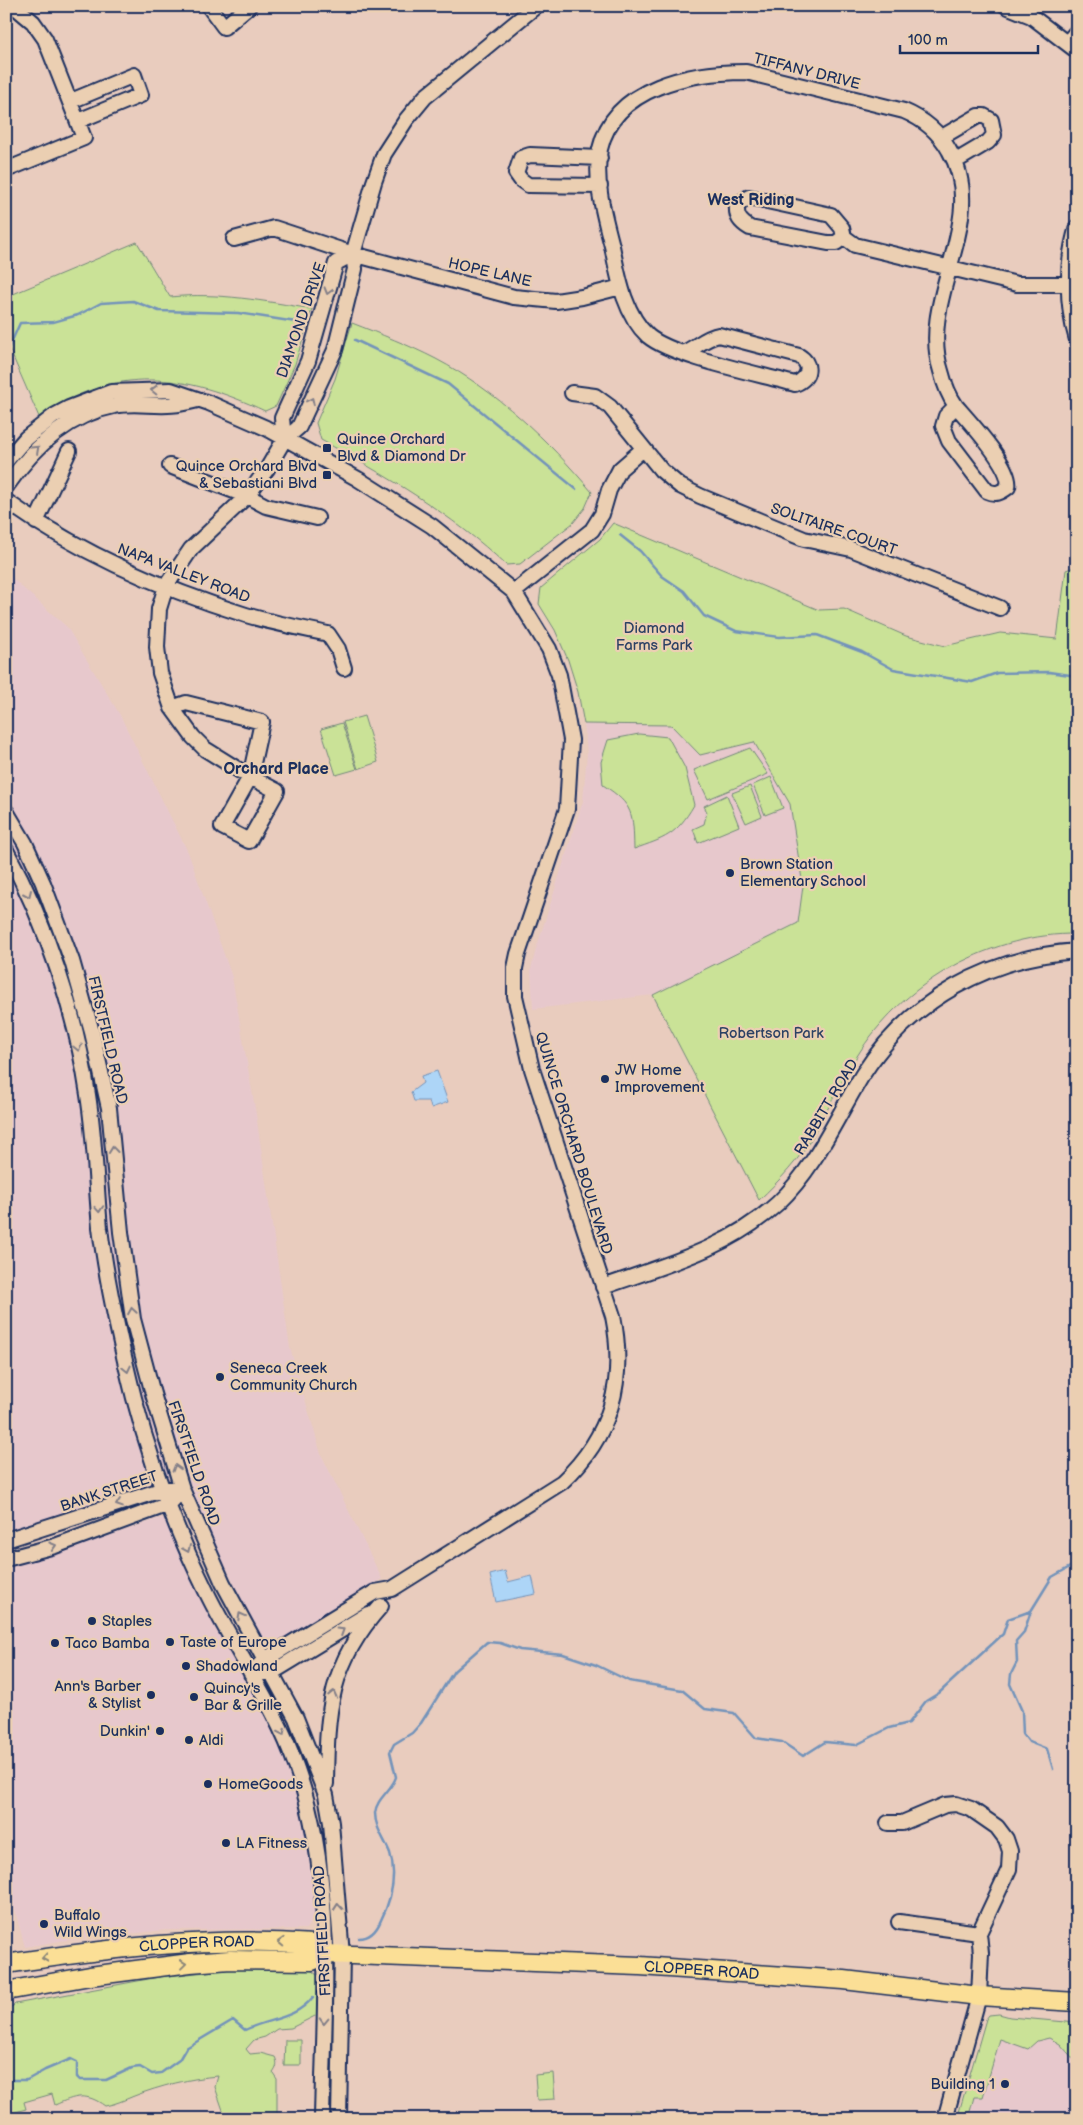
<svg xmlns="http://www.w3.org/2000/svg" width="1083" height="2125" font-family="'Balsamiq Sans',sans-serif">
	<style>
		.built { fill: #e7c8cc }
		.green { fill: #cae297; stroke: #72887a }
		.water { fill: #add5f7; stroke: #7393ba }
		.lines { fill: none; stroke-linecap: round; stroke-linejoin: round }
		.stream { stroke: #7393ba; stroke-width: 2.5 }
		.minor-casing { stroke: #1b2f5e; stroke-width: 18 }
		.major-casing { stroke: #1b2f5e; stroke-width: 21 }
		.minor { stroke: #ebcfb2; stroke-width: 14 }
		.major { stroke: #fbdf96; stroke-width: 18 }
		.oneway { stroke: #837f88 }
		.oneway2 { stroke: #8b877a }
		.poi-dot { fill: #1b2f5e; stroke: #ebcfb2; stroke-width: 2 }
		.labels { text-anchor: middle; stroke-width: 4.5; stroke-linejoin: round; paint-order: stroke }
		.street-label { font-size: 15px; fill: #1b2f5e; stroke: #ebcfb2 }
		.poi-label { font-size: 15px; fill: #1b2f5e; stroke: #ebcfb2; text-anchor: start }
		.park-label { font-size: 15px; fill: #2c4164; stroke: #ebcfb2 }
		.neighbourhood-label { font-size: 16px; font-weight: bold; fill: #1b2f5e; stroke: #ebcfb2 }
	</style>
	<rect width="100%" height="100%" fill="#e9ccbe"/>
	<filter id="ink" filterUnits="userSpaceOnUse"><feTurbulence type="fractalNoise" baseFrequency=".02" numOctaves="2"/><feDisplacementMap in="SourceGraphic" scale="10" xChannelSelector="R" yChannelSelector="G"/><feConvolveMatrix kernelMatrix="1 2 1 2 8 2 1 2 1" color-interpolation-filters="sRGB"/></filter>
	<g filter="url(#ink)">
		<path class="built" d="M6 573 67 627 120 715 188 852 232 977 256 1114 290 1348 321 1454 382 1579 273 1644 263 1643 214 1542 185 1471 152 1486 50 1520 6 1532Z
			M584 724 969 728 988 830 653 995 533 1009 531 969 536 949 583 801 587 753Z
			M160 1518 168 1519 221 1638 281 1745 295 1781 303 1812 316 1914 306 1929 166 1930 60 1941 25 1947 6 1878V1566L108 1536Z
			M990 2020 1077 2029V2119H960Z"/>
		<path class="green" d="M137 242 170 297C219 292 264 301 312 309L295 364 276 406 265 411C183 373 117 364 39 417L6 341V297Z
			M352 323C380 334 409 345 436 359 497 391 548 440 592 492L585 508 573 523 520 564 506 565C453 515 386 475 321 440L316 423 335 379Z
			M613 523 819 610 844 609 906 636 945 646 1000 633 1057 639 1066 570 1077 566V934C993 933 907 980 861 1050 843 1077 829 1108 813 1136 799 1160 779 1181 759 1200L653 995 798 923 803 886 790 804 754 742 700 755 671 725 584 724 578 692 568 660 555 630 539 604 541 588 600 539Z
			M364 716 378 762 358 769 343 722Z
			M342 723 357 769 336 775 321 729Z
			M639 734 668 737 685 768 694 805C676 836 665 838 634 849 633 814 634 805 603 785L601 762 608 740Z
			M750 748 768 774 708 799 694 770Z
			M771 777 783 808 765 815 753 785Z
			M750 786 762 816 746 823 732 793Z
			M727 795 739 826 698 843 693 829 704 824 707 812 704 806Z
			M234 1969 311 1970 318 1976 317 2015 291 2028 277 2029 265 2037 254 2040 246 2049 250 2054 260 2053 275 2057C278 2063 277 2068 273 2073L277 2079V2119H226L215 2087 218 2076C191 2078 160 2086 134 2096 124 2100 116 2104 105 2106 86 2092 75 2096 55 2105L52 2094 24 2102 26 2109 12 2113 6 2089V2013L15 2004 159 1977Z
			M999 2014 1010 2017 1077 2023V2063L1060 2044 1049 2038 1037 2041 1028 2049 1000 2039 983 2097H974L968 2119H957L986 2019 989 2015Z
			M285 2040H301V2065H284Z
			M553 2073 555 2099 537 2100 535 2075Z
			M635 2110 645 2111 653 2119H629L630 2114Z"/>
		<path class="water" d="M437 1071 448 1102 431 1108 429 1101H414L411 1092 423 1083 421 1076Z
			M505 1571 508 1582 532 1576 536 1594 496 1602 490 1575Z"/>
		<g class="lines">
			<path class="stream" d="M355 340 448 384 576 489
				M6 354 20 323 53 322 78 315 101 303 133 301 159 311 238 313 296 322
				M620 535 640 551 662 576 684 591 704 616 736 631 779 637 817 635 862 652 893 669 972 682 997 673 1049 672 1077 676
				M1031 1611 1024 1632 1016 1641 1017 1662 1011 1674 1010 1684 1022 1711 1023 1734 1029 1742 1047 1749 1053 1769
				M359 1938C370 1938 377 1930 381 1920 391 1900 397 1876 390 1853 385 1840 375 1828 375 1813 376 1799 392 1790 396 1777L390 1752 394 1744 412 1733 421 1723 454 1671 487 1642 500 1643 520 1650 563 1654 596 1665 629 1681 682 1690 705 1709 734 1713 756 1738 782 1742 803 1756 825 1742 856 1745 889 1728 909 1723 926 1701 939 1693 1003 1634 1008 1619 1031 1611 1052 1577 1077 1563
				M12 2080H27L45 2070 71 2059 77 2062V2077L80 2080H106L132 2068 140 2067 152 2074 161 2073 179 2060 186 2048 233 2020 245 2030C269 2018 295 2020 313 1997"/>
			<g class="minor-casing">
				<path id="minor" d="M212 6 210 8 224 27 249 6
					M1006 6 1031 16 1077 51
					M1067 43 1077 31
					M71 101 134 75 141 95 78 121
					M942 137 978 116H984L991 120 994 135 988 142 956 161
					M6 170 84 138 45 39 33 22 14 6
					M600 186 528 185 521 180 516 173 521 158 530 155 600 158
					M1077 227C1066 262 1066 304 1077 340
					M844 237 836 243H828L750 228C740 222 736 217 737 205L749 197 831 215 842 228 844 237 855 245 1017 284H1077
					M234 239 274 228 353 254 514 297 556 301 582 297 621 287
					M683 353C695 348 706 337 719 335L799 356C812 364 810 378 795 384 760 374 673 357 648 336 624 314 618 276 612 246 604 215 594 181 600 149 614 86 692 72 746 72L904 111C923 119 939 132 949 150 991 220 917 298 941 371 944 383 949 396 956 406 969 421 1013 468 1008 487 1000 493 996 495 987 491L949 441 943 426 946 416 956 406
					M572 393 595 396 610 407 661 470 680 486 700 496 804 539 851 549 1000 608
					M284 440 282 418 308 361 336 263 353 254
					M6 461 26 438 54 416 69 408 111 392 171 390 209 403 266 428 358 479 432 526 514 592 549 649 559 675 571 740 567 809 518 954 515 968V996L532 1069 613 1316C626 1382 611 1436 562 1482L392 1589 375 1592 264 1660 251 1674
					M170 466 247 496 266 506 317 518
					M6 487C32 449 67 415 114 406 132 402 150 406 168 405 178 405 188 402 198 400
					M6 501C78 552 162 589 246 615 273 623 301 628 328 634L338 649 344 668
					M36 522 69 451
					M514 592 592 530 602 514 609 490 620 469 643 449
					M172 708 186 703 262 722 250 777 205 749 193 737 172 708 160 673 157 647 159 609 166 586 191 549 247 496 267 469 284 440 299 427 335 350 355 269 353 254 374 182 384 154 406 120 425 97 536 6
					M250 777 277 791 249 841 222 827Z
					M6 811 25 843 43 883 72 961 92 1032 109 1108 121 1232 133 1319 153 1394 182 1489 223 1583 296 1718 326 1795 331 1823 342 1955 339 2119
					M6 850C46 923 76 1013 88 1095 95 1139 96 1184 100 1228 107 1285 120 1342 134 1398 151 1463 176 1531 206 1591 235 1651 276 1706 297 1769 336 1881 324 2002 322 2119
					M603 1287C665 1265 728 1249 778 1203 816 1167 836 1118 863 1074 911 999 989 957 1077 951
					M6 1540 164 1489H172
					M6 1559 55 1546 169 1504 174 1499
					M263 1673H271L368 1614
					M326 1784C327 1710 329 1664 381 1606
					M888 1823H902L945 1805 956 1804 971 1809 997 1827 1006 1839 1010 1851 1009 1869 979 1933 981 1953 979 1996 945 2119
					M899 1922 979 1933"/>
			</g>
			<g class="major-casing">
				<g id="major">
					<path id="s1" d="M6 1964C109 1948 210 1936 314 1944L326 1954"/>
					<path id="s2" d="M6 1991 90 1976 190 1963 230 1960 312 1961 326 1954 640 1966 844 1980 979 1996 1077 2002"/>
				</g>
			</g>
			<use href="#minor" class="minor"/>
			<use href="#major" class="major"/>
		</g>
		<defs><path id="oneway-chevron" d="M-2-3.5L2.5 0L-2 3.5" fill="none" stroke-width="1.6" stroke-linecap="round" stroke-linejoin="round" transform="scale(1.25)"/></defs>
		<g class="oneway">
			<use href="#oneway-chevron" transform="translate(328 291) rotate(106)"/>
			<use href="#oneway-chevron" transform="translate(154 390) rotate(-179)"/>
			<use href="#oneway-chevron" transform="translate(311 401) rotate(-65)"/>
			<use href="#oneway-chevron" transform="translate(36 449) rotate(-43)"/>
			<use href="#oneway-chevron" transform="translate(28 894) rotate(66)"/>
			<use href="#oneway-chevron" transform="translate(78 1048) rotate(78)"/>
			<use href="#oneway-chevron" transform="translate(113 1150) rotate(-96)"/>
			<use href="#oneway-chevron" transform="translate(99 1209) rotate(86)"/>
			<use href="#oneway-chevron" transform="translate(132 1311) rotate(-99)"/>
			<use href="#oneway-chevron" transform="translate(127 1369) rotate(77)"/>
			<use href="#oneway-chevron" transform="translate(176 1468) rotate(-107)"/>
			<use href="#oneway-chevron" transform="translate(119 1504) rotate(161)"/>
			<use href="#oneway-chevron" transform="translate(53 1546) rotate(-17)"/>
			<use href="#oneway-chevron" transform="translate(187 1549) rotate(67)"/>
			<use href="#oneway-chevron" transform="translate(241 1616) rotate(-118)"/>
			<use href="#oneway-chevron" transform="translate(341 1631) rotate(-32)"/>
			<use href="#oneway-chevron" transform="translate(333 1694) rotate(-76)"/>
			<use href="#oneway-chevron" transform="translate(282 1732) rotate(64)"/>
			<use href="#oneway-chevron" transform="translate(338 1907) rotate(-95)"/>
			<use href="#oneway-chevron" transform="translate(324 2021) rotate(92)"/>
		</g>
		<g class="oneway2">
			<use href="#oneway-chevron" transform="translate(281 1942) rotate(-178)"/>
			<use href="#oneway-chevron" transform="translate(45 1958) rotate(171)"/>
			<use href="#oneway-chevron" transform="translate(183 1964) rotate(-7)"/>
		</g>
	</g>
	<g class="poi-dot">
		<rect x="322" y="443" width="10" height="10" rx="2.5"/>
		<rect x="322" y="470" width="10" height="10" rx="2.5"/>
		<circle cx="730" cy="873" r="5"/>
		<circle cx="605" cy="1079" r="5"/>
		<circle cx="220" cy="1377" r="5"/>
		<circle cx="92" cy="1621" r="5"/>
		<circle cx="170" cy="1642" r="5"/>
		<circle cx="55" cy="1643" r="5"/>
		<circle cx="186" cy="1666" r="5"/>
		<circle cx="151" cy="1695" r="5"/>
		<circle cx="194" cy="1697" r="5"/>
		<circle cx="160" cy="1731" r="5"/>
		<circle cx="189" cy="1740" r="5"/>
		<circle cx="208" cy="1784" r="5"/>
		<circle cx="226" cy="1843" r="5"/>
		<circle cx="44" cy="1924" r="5"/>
		<circle cx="1005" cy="2084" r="5"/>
	</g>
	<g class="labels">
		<g class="street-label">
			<text transform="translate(807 71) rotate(14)" y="5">TIFFANY DRIVE</text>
			<text transform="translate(490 272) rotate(13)" y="5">HOPE LANE</text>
			<text transform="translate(301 320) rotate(-71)" y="5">DIAMOND DRIVE</text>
			<text transform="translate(834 529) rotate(19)" y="5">SOLITAIRE COURT</text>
			<text transform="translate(184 573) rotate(21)" y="5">NAPA VALLEY ROAD</text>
			<text transform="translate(108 1040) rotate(77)" y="5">FIRSTFIELD ROAD</text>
			<text transform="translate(826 1107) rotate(-59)" y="5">RABBITT ROAD</text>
			<text transform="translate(574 1143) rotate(73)" y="5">QUINCE ORCHARD BOULEVARD</text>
			<text transform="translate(194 1463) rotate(71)" y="5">FIRSTFIELD ROAD</text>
			<text transform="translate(109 1491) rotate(-18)" y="5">BANK STREET</text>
			<text transform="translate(322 1931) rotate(-93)" y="5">FIRSTFIELD ROAD</text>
			<text dy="5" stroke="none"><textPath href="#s1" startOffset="192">CLOPPER ROAD</textPath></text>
			<text dy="5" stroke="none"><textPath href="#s2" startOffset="700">CLOPPER ROAD</textPath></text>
		</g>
		<g class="poi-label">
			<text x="337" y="444">Quince Orchard<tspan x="337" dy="17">Blvd &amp; Diamond Dr</tspan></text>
			<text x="317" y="471" text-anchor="end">Quince Orchard Blvd<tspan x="317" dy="17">&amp; Sebastiani Blvd</tspan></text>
			<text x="740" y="869">Brown Station<tspan x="740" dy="17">Elementary School</tspan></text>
			<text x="615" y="1075">JW Home<tspan x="615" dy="17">Improvement</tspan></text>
			<text x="230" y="1373">Seneca Creek<tspan x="230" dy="17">Community Church</tspan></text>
			<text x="102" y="1626">Staples</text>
			<text x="180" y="1647">Taste of Europe</text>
			<text x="65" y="1648">Taco Bamba</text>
			<text x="196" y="1671">Shadowland</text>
			<text x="141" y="1691" text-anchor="end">Ann's Barber<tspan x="141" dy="17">&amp; Stylist</tspan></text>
			<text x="204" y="1693">Quincy's<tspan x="204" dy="17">Bar &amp; Grille</tspan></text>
			<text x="150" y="1736" text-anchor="end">Dunkin'</text>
			<text x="199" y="1745">Aldi</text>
			<text x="218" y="1789">HomeGoods</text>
			<text x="236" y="1848">LA Fitness</text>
			<text x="54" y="1920">Buffalo<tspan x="54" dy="17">Wild Wings</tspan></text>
			<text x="995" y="2089" text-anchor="end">Building 1</text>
		</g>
		<g class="park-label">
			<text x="654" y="633">Diamond<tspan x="654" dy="17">Farms Park</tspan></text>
			<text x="771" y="1038">Robertson Park</text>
		</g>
		<g class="neighbourhood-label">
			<text x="751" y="205">West Riding</text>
			<text x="276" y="774">Orchard Place</text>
		</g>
	</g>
	<rect width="1083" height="2125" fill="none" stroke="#ebcfb2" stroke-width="25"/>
	<rect x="12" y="12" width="1058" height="2100" fill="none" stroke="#1b2f5e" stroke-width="2" filter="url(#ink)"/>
	<path d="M900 45v8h138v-8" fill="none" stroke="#1b2f5e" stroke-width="2.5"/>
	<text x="908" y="45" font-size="15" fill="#1b2f5e" stroke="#ebcfb2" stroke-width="4" paint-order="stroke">100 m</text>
</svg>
